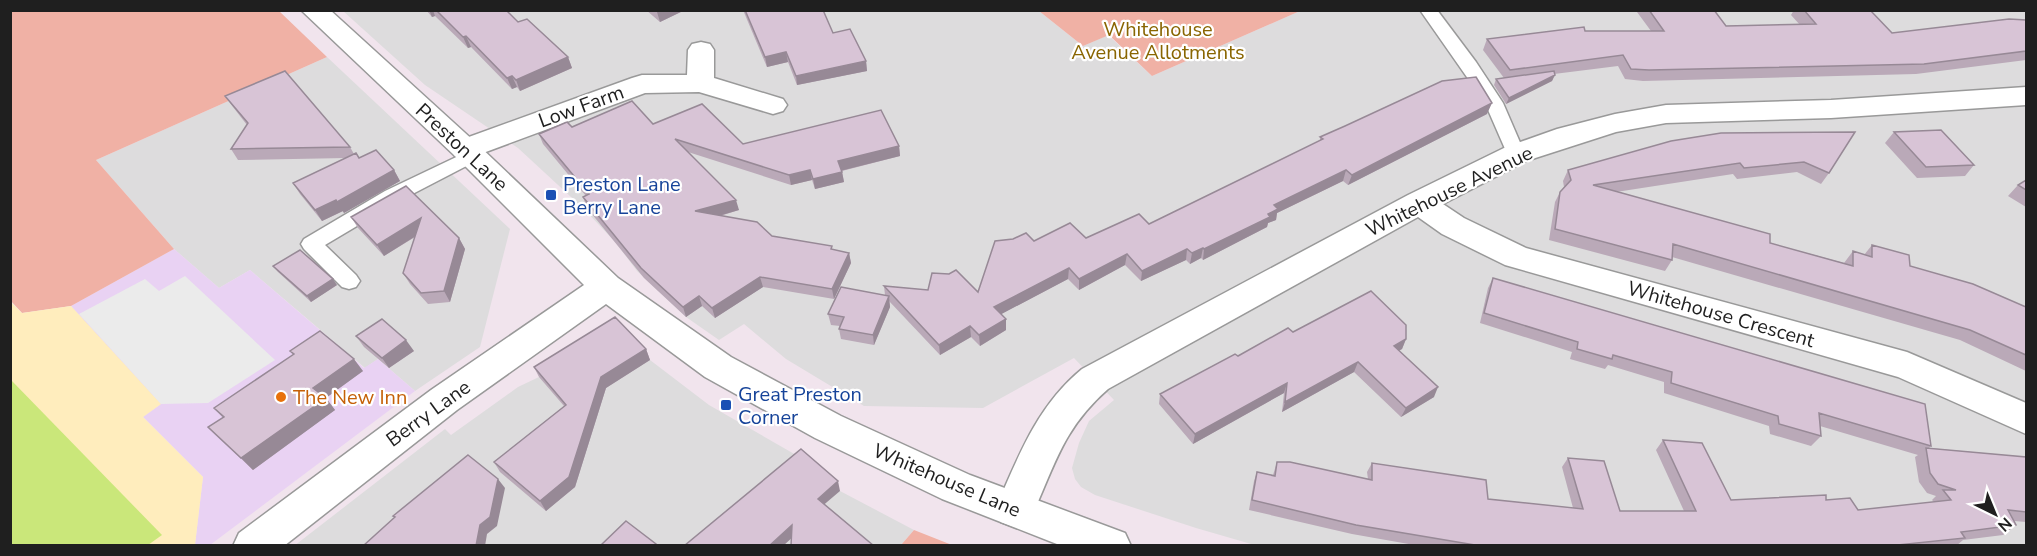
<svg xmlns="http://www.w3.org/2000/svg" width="2037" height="556" font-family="'Nunito Sans',sans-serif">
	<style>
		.residential { fill: #dddcdd }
		.commercial { fill: #e9d2f3 }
		.grass { fill: #f0b1a5 }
		.park { fill: #ffedbd }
		.pitch { fill: #cae77a }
		.parking { fill: #ebebeb }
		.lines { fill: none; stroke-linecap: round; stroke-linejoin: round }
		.service-casing { stroke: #999; stroke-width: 3 }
		.minor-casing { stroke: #999; stroke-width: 3 }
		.tertiary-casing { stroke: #999; stroke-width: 3 }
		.service { fill: #fff; fill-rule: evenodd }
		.minor { fill: #fff; fill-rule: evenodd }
		.tertiary { fill: #fff; fill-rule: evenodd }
		.wall { fill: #baa9b8 }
		.shaded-wall { fill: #978996 }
		.building { fill: #d8c4d6; stroke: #978996; stroke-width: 1.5 }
		.transit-dot { fill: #1a4fb4; stroke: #fff; stroke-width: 2 }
		.food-dot { fill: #e8710a; stroke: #fff; stroke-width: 2 }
		.labels { text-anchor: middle; stroke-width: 4.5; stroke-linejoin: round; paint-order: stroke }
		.park-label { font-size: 20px; fill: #896501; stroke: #fff }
		.street-label { font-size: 20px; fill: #1f1f1f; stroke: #fff }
		.transit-label { font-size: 20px; fill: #164399; stroke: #fff; text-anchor: start }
		.food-label { font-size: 20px; fill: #c56008; stroke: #fff; text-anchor: start }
	</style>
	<rect width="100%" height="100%" fill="#f1e4ed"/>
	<path class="residential" d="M343 11H1039L1083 46 1108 35 1152 76 1300 11H2026V545L1258 546 1196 528 1095 495 1081 487 1075 479 1072 468 1079 443 1089 421 1114 400 1074 358 983 408 864 406 786 359 744 324 719 340 686 317 637 271 616 243 584 209 518 148 425 85Z
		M327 57 510 229 480 347 415 391 378 359 365 368 250 270 219 288 174 249 96 160Z
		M650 360 709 405 803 459 840 491 914 530 900 546H294L445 429 451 435 518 387 539 377Z"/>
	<path class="commercial" d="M174 249 219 288 250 270 364 368 378 359 415 391 210 545H195L203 477 143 417 161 404 71 306Z"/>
	<path class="grass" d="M11 11H279L327 57 96 160 174 249 71 306 22 313 11 301Z
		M1039 11H1300L1152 76 1109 35 1083 46Z
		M914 530 952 545H901Z"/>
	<path class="park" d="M10 301 22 313 71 306 161 404 143 417 203 477 195 545H11Z"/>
	<path class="pitch" d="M11 380 162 535 148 545H11Z"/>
	<path class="parking" d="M185 276 275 360 208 403 161 404 79 314 145 279 159 291Z"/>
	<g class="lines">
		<g class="service-casing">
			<path id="service" d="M1420 10H1437L1476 62 1503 103 1525 154 1523 158 1516 160 1509 158 1485 103Z
				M471 150 478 152 480 156 478 160 399 201 325 245 356 275 360 281 356 287 349 289 342 287 304 249 301 244 304 239 385 191Z"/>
		</g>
		<g class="minor-casing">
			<path id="minor" d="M701 42 710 44 714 50V78L783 99 787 105 783 111 773 114 699 92 645 93 475 156 465 159 455 156 450 149 455 142 632 78 642 75H687L688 50 692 44Z
				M2026 87V105L1831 118 1666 123 1616 132 1526 161 1443 204 1464 218 1526 248 1907 352 2026 403V434L1898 377 1505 265 1442 234 1418 217 1108 389C1061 430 1054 469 1029 522L1015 527 1001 522 995 510C1018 457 1037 406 1082 369L1408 195 1506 147 1557 129 1615 114 1666 105 1831 100Z"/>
		</g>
		<g class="tertiary-casing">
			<path id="tertiary" d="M301 10H330L475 142 618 278 731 357 841 416 970 475 1125 533 1131 546H1062L942 499 815 438 705 377 606 304 457 410 284 546H233L239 533 431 390 584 285 455 156Z"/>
		</g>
		<use href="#service" class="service"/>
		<use href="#minor" class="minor"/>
		<use href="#tertiary" class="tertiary"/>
	</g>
	<path class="wall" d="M426 10H506L518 22 568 57 572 68 520 91 517 87 512 89 471 47 468 48 435 16 432 17Z
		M646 10H685L660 22Z
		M743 10H823L833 33 866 61 867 71 797 85 788 62 767 67Z
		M1638 10H1714L1726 26 1800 25 1791 15 1794 10H1870L1892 33 2026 20V60L1916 74 1643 81 1625 79 1618 66 1554 74 1552 81 1506 104 1494 85 1496 79 1504 78 1483 50 1487 39 1585 31H1651L1637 12Z
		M225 96 350 147 354 154 359 158 394 170 400 181 344 213 343 211 322 221 300 194 293 183 346 158 238 160 231 149 247 125 233 107Z
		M1487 114 1348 185 1343 181 1277 213 1276 220 1268 223 1267 227 1203 260 1201 258 1190 264 1186 260 1141 281 1125 265 1079 290 1068 279 1001 314 1006 330 980 346 971 337 940 355 889 301 890 307 874 345 841 339 839 329 840 326 831 325 828 314 885 295 884 286 928 290 978 292 1034 241 1086 238 1149 224 1320 141V137Z
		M653 124 743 144 899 146 900 156 842 171 844 182 815 189 812 180 791 185 688 152 739 210 720 216 772 236 849 253 851 263 834 299 763 287 715 318 702 306 686 317 644 278 587 208 583 197 586 196 543 144 539 134 572 127Z
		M1855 132 1829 173 1821 184 1797 172 1737 179 1733 174 1616 192 1770 243 1844 263 1853 251 1864 255 1872 245 1910 266 2026 307V371L1960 340 1672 257V260L1665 271 1549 240 1555 202 1560 192 1564 187 1563 181 1568 170Z
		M1894 132 1974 165 1965 176 1917 178 1885 143Z
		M2026 180V207L2008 196 2018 185Z
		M351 217 459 238 465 249 450 302 428 304 410 284 403 273 415 237 384 256 358 228Z
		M273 266 337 285 311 302 278 272Z
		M1493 278 1931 446 1929 448 2026 457V522L2014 521 2016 525 2003 535 1963 540 1956 546H1420L1352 534 1249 510 1254 481 1257 472 1273 475 1277 462 1368 479 1367 472 1372 463 1488 499 1573 508 1562 467 1568 458 1620 511H1684L1656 450 1663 440 1731 500H1826L1858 510 1934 502 1932 500 1936 496 1927 493 1919 482 1915 457 1918 455 1820 426 1821 436 1811 446 1770 434 1769 426 1664 393V382L1608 365 1605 369 1570 359 1572 352 1480 323 1488 288Z
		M1293 332 1406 339 1402 349 1399 351 1434 397 1401 417 1354 372 1282 412 1284 393 1193 444 1159 404 1160 394 1238 356Z
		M356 336 414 351 389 368 364 347Z
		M646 349 650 360 606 388 575 487 546 511 500 472 494 462 564 406 539 377 534 367Z
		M290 351 363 371 326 398 335 410 253 470 208 427 223 418 214 408 293 355Z"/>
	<path class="shaded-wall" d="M429 10H433L435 16 432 17Z
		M661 10H685L660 22 657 12Z
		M466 36 471 47 468 48 463 37Z
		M786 52 788 62 767 67 765 57Z
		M568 57 572 68 520 91 516 80Z
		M866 61 867 71 797 85 796 76Z
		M1555 75 1552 81 1506 104 1509 98Z
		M512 76 517 87 512 89 507 78Z
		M1492 103 1487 114 1348 185 1352 175Z
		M899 146 900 156 840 171 838 161Z
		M394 170 400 181 344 213 337 202Z
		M810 170 812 180 791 185 789 175Z
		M1346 170 1343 181 1277 213 1276 220 1268 223 1267 227 1203 260 1204 249 1268 214 1274 205Z
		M842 172 844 182 815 189 813 179Z
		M336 200 343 211 322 221 315 210Z
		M736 200 739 210 698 222 695 211Z
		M421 218 427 229 384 256 377 245Z
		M459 238 465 249 450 302 444 291Z
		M1203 248 1201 258 1190 264 1192 253Z
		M1187 249 1186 260 1141 281 1142 271Z
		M849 253 851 263 834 299 832 289Z
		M1127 254 1125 265 1079 290V279Z
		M1069 268 1068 279 994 318V307Z
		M760 277 763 287 715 318 712 308Z
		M333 279 337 285 311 302 307 296Z
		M699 296 702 306 686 317 683 307Z
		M889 296 890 307 874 345 873 335Z
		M1006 319V330L980 346 979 335Z
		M970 326 971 337 940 355 939 345Z
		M1406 339 1402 349 1390 355 1394 346Z
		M406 340 414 351 389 368 382 358Z
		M646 349 650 360 606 388 575 487 546 511 540 501 601 377Z
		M354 359 363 371 323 400 313 388Z
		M1358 362 1354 372 1282 412 1285 402Z
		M1287 383 1284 393 1193 444 1195 434Z
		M1438 387 1434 397 1401 417 1406 408Z
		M326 398 335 410 253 470 241 458Z
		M498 479 505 488 497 526 487 534 485 546H476L480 525Z
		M838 481 840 491 820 508 818 499Z
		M792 525 795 535 783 546H769Z"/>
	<path class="building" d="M436 10H506L518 22 527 19 568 57 516 80 512 76 507 78 466 36 463 37Z
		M745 10H823L833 33 850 29 866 61 796 76 786 52 765 57Z
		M1649 10H1714L1726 26 1816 24 1804 10H1870L1892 33 2009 19 2026 20V51L1924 64 1649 70 1631 69 1623 55 1510 70 1487 39 1584 27 1585 31H1664Z
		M285 71 350 147 231 149 248 123 225 96Z
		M1554 71 1555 75 1509 98 1496 79Z
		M1476 77 1492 103 1352 175 1346 170 1274 205 1278 209 1268 214 1270 217 1204 249 1203 248 1192 253 1187 249 1142 271 1127 254 1079 279 1069 268 994 307 1006 319 979 335 970 326 939 345 884 286 928 290 932 273 949 274 956 270 978 292 995 241 1013 239 1026 233 1034 241 1070 223 1086 238 1139 214 1149 224 1323 139 1320 137 1345 126 1442 81Z
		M632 101 653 124 702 104 743 144 881 110 899 146 838 161 842 172 813 179 810 170 789 175 675 139 736 200 695 211 757 222 772 236 832 246 831 249 849 253 832 289 760 277 712 308 699 296 683 307 641 268 583 197 589 194 539 134 567 122 572 127Z
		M1941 130 1974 165 1926 167 1894 132Z
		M1855 132 1829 173 1804 162 1744 168 1740 163 1593 185 1770 234V243L1853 266V251L1872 257V245L1909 255 1910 266 1973 284 2026 307V355L1970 330 1673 244 1672 260 1555 229 1560 192 1571 180 1568 170 1671 141 1721 133Z
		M376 150 394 170 337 202 336 200 315 210 293 183 356 153 359 158Z
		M2026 180V190L2018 185Z
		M406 186 459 238 444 291 421 293 403 273 421 218 377 245 351 217Z
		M300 250 333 279 307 296 273 266Z
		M1493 278 1925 404 1931 446 1819 413 1821 436 1779 424 1778 416 1671 383 1672 372 1613 355 1612 359 1577 349 1578 342 1484 313Z
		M841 287 889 296 873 335 839 329 844 317 828 314Z
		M1371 291 1406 325V339L1394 346 1438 387 1406 408 1358 362 1285 402 1287 383 1195 434 1160 394 1235 354 1238 356 1288 328 1293 332Z
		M615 317 646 349 601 377 569 477 540 501 494 462 566 405 534 367Z
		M382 319 406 340 382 358 356 336Z
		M320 331 354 359 313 388 326 398 241 458 208 427 224 417 214 408 294 354 290 351Z
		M1663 440 1702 443 1731 500 1826 495V500L1850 498 1858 510 1951 500 1943 490H1956L1938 484 1930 473 1926 448 2026 457V512L2008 510 2016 525 1961 532 1965 538 1888 546H1481L1356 525 1252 500 1257 472 1275 476 1277 462H1290L1372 480V463L1486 480 1488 499 1583 509 1568 458 1604 461 1620 511H1696Z
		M801 449 838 481 818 499 874 546H791L792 525 769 546H684Z
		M468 455 498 479 490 517 480 525 476 546H363L395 517 393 516Z
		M626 521 656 544 655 546H600Z"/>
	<g class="transit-dot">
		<rect x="545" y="189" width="12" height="12" rx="3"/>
		<rect x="720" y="399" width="12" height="12" rx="3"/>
	</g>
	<circle class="food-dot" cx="281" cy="397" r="6"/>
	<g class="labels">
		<g class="park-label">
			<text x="1158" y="36">Whitehouse<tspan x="1158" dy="23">Avenue Allotments</tspan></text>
		</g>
		<g class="street-label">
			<text transform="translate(581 106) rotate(-20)" y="7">Low Farm</text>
			<text transform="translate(462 147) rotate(43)" y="7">Preston Lane</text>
			<text transform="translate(1449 191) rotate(-26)" y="7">Whitehouse Avenue</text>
			<text transform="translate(1721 314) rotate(16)" y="7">Whitehouse Crescent</text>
			<text transform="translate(428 413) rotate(-36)" y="7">Berry Lane</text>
			<text transform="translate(947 480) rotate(23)" y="7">Whitehouse Lane</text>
		</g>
		<g class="transit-label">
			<text x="563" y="191">Preston Lane<tspan x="563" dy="23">Berry Lane</tspan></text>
			<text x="738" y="401">Great Preston<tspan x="738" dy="23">Corner</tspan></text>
		</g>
		<g class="food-label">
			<text x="293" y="404">The New Inn</text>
		</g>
	</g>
	<rect width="2037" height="556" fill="none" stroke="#1f1f1f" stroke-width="24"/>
	<g transform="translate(1995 514) rotate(137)" stroke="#ffffff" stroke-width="4.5" paint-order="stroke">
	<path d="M0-4.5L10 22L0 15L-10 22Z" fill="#1f1f1f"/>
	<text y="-9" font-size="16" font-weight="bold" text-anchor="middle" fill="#1f1f1f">N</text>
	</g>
</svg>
